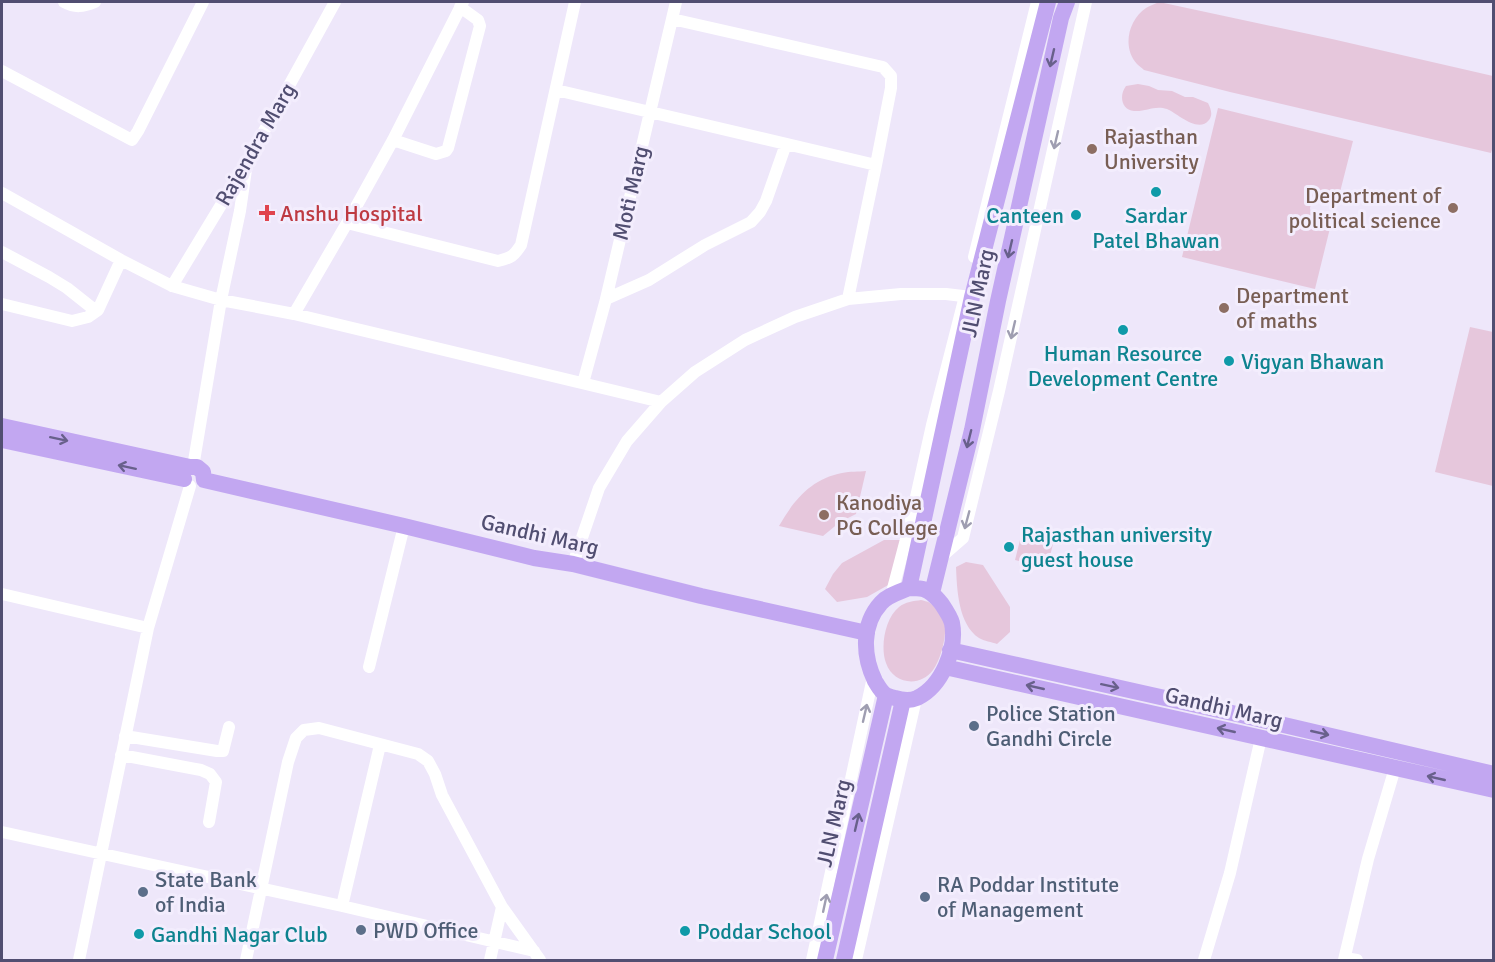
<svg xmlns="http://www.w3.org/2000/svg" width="1495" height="962" font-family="Signika,sans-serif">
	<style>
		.green { fill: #e6c7dc }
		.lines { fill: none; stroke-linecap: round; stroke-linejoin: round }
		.minor { stroke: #fff; stroke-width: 12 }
		.major { stroke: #c2a7f1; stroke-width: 16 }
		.oneway { stroke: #68608b }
		.oneway2 { stroke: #9f9eb1 }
		.education-dot { fill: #8d6e63; stroke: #f3edfd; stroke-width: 2 }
		.culture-dot { fill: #0f9aa8; stroke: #f3edfd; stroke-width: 2 }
		.health-dot { fill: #e0444e; stroke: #f3edfd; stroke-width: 2 }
		.service-dot { fill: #5c6f8a; stroke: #f3edfd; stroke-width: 2 }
		.labels { text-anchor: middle; stroke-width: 6; stroke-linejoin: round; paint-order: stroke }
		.education-label { font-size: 22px; fill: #785e54; stroke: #f3edfd; text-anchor: start }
		.street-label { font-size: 22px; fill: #514e71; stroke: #f3edfd }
		.health-label { font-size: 22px; fill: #be3a42; stroke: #f3edfd; text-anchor: start }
		.culture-label { font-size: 22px; fill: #0d838f; stroke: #f3edfd; text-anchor: start }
		.service-label { font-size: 22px; fill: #4e5e75; stroke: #f3edfd; text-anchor: start }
	</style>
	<rect width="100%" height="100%" fill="#eee7fa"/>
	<path class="green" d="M1159 2 1332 39 1493 76 1494 143 1491 153 1230 92 1144 70C1142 68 1139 66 1137 64 1122 48 1128 20 1146 8 1149 6 1155 4 1159 2Z
		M1138 84 1149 86 1158 90 1172 91 1185 97H1193L1208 103C1211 109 1213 115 1209 120 1198 134 1177 113 1167 109 1154 105 1146 112 1134 111 1121 110 1119 95 1126 86Z
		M1218 108 1353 141 1339 196 1321 192 1313 196 1310 208 1312 220 1331 224 1315 289 1182 257Z
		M1470 327 1493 332V486L1435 472Z
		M866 471 856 514 840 522 823 536 779 526C794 500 811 479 842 473 850 471 859 472 866 471Z
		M1023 528 1055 536 1047 568 1015 560Z
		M884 540H901L890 584 867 597 837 602 825 589 833 574 842 563Z
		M966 562 983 565 1010 607V632L997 644C992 642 984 641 979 638 958 624 957 589 956 567Z
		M921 600C924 601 927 601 930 603 934 605 943 616 944 621 948 632 941 660 933 670 920 688 893 684 886 663 880 647 885 618 899 607 905 602 914 601 921 600Z"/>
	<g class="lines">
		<path class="minor" d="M64 2C75 8 83 7 95 2
			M672 19 883 67 891 76V88L876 165 848 299
			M2 71 132 140 138 131 203 2
			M556 90 876 165
			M393 140 436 154 446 151 448 148 480 26 478 20 460 7
			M2 193 121 260 172 286 221 300 294 314 661 402
			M347 223 498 261C511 258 514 256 521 245L575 2
			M2 252 49 277 67 288 96 311
			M974 257 1037 2
			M172 286 247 162 335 2
			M606 299 649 280 705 245 751 222 760 212 766 201 786 144
			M2 304 72 321 88 317 98 310 121 260
			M294 314 347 223 393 140 463 2
			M583 383 606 299 676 2
			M193 467 221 300 240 211 246 170
			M940 558 963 538 999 391 1086 2
			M573 564 599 488 627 441 661 402 695 372 745 340 795 317 848 299 901 294H946L971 297
			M2 594 148 628
			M891 596 910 524 932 425 964 300
			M369 667 404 526
			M125 736 217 751H223L229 727
			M121 755 201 770 210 774 216 782 209 822
			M2 832 342 906 534 951
			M342 906 380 745
			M1345 958 1357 960
			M79 960 148 628 190 486
			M246 960 288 762 296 738 304 730 319 728 418 754 428 761 435 774 442 795 502 907 540 960
			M490 960 502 907
			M812 960 873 677
			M856 960 916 699
			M1204 960 1230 873 1261 738
			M1344 960 1368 859 1395 768"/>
		<path class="major" d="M2 426 190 467H197L203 472 204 480
			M2 440 184 479
			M204 480 404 526 534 558 573 564 701 596 867 633
			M909 588 972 297 1048 2
			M909 588C914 588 919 588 923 589 931 591 936 597 941 603 945 609 950 616 952 623 957 649 942 686 917 698 910 701 902 700 895 698 892 697 889 697 886 695 881 692 878 686 875 681 863 656 861 625 881 603 888 595 900 592 909 588Z
			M932 593 972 430 998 301 1061 18 1067 2
			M950 650 1241 715 1494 774
			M945 667 1494 790
			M825 960 886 695
			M844 960 903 700"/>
	</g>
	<defs><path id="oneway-shaft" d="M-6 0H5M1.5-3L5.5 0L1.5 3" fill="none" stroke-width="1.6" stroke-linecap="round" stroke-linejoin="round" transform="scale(1.5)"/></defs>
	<g class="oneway">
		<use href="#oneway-shaft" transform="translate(1052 58) rotate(103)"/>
		<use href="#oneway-shaft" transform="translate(1010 249) rotate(103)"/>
		<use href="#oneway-shaft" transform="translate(59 439) rotate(12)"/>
		<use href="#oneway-shaft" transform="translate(969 439) rotate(104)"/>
		<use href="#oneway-shaft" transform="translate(127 467) rotate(-168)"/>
		<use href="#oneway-shaft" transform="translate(1110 686) rotate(12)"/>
		<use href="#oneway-shaft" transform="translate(1035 687) rotate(-167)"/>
		<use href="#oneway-shaft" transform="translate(1226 730) rotate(-167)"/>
		<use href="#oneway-shaft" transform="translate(1320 733) rotate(13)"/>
		<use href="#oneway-shaft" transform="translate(1436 778) rotate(-167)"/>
		<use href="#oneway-shaft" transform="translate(857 822) rotate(-77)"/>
	</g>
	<g class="oneway2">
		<use href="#oneway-shaft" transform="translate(1056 140) rotate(103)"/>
		<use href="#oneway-shaft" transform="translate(1013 330) rotate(103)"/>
		<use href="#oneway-shaft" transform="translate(967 520) rotate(105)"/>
		<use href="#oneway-shaft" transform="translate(865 713) rotate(-77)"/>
		<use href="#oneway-shaft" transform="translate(825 903) rotate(-78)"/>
	</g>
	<g class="education-dot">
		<circle cx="1092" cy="149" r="6"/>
		<circle cx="1453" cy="208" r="6"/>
		<circle cx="1224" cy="308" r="6"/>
		<circle cx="824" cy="515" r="6"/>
	</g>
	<g class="culture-dot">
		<circle cx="1156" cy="192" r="6"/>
		<circle cx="1076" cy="215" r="6"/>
		<circle cx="1123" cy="330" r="6"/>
		<circle cx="1229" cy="361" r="6"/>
		<circle cx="1009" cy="547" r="6"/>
		<circle cx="685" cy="931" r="6"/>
		<circle cx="139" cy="934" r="6"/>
	</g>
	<path class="health-dot" d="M264 204h6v6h6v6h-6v6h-6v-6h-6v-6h6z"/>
	<g class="service-dot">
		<circle cx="974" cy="726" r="6"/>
		<circle cx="143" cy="892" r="6"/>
		<circle cx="925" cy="897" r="6"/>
		<circle cx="361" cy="930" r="6"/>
	</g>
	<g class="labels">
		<g class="education-label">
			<text x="1104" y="144">Rajasthan<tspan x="1104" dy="25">University</tspan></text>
			<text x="1441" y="203" text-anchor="end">Department of<tspan x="1441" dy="25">political science</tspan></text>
			<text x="1236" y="303">Department<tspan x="1236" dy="25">of maths</tspan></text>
			<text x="836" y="510">Kanodiya<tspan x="836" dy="25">PG College</tspan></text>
		</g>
		<g class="street-label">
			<text transform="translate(255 144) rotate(-60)" y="8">Rajendra Marg</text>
			<text transform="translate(630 193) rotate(-77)" y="8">Moti Marg</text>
			<text transform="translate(977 293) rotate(-78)" y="8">JLN Marg</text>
			<text transform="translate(540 534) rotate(13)" y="8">Gandhi Marg</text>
			<text transform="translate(1224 707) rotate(13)" y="8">Gandhi Marg</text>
			<text transform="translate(833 823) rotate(-77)" y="8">JLN Marg</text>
		</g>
		<g class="health-label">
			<text x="280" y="221">Anshu Hospital</text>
		</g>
		<g class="culture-label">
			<text x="1064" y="223" text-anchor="end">Canteen</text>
			<text x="1156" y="223" text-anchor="middle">Sardar<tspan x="1156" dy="25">Patel Bhawan</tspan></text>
			<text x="1123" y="361" text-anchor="middle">Human Resource<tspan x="1123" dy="25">Development Centre</tspan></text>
			<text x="1241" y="369">Vigyan Bhawan</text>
			<text x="1021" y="542">Rajasthan university<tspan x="1021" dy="25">guest house</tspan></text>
			<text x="697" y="939">Poddar School</text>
			<text x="151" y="942">Gandhi Nagar Club</text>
		</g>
		<g class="service-label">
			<text x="986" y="721">Police Station<tspan x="986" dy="25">Gandhi Circle</tspan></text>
			<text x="155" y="887">State Bank<tspan x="155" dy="25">of India</tspan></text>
			<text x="937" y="892">RA Poddar Institute<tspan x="937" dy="25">of Management</tspan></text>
			<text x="373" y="938">PWD Office</text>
		</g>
	</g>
	<rect width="1495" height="962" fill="none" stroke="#514e71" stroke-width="6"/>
</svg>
